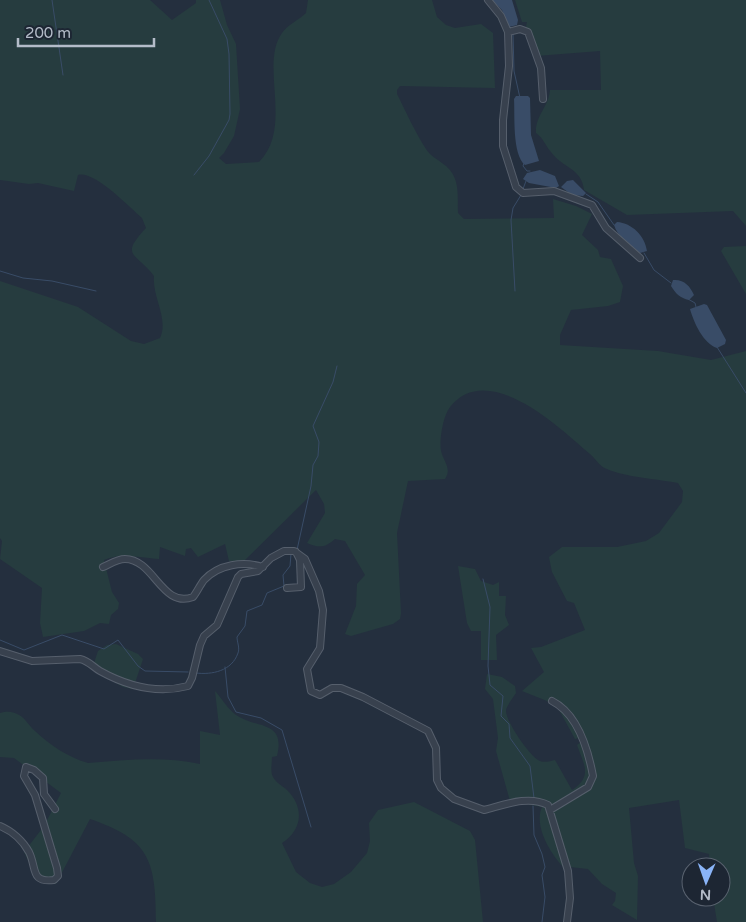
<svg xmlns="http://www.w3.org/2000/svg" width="746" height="922" font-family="'Varela Round',sans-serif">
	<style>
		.green { fill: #263c3f }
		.water { fill: #394c67 }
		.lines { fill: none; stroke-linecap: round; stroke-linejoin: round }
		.stream { stroke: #394c67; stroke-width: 1 }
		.minor-casing { stroke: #565f6c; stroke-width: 8 }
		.minor { stroke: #38414e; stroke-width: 6 }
	</style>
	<rect width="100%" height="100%" fill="#242f3e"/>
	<path class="green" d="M0 0H150L172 20 196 3V0H220L227 25 236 44 240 109 234 136 224 153 219 158 226 164 259 162C294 127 259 65 282 33 287 25 299 20 306 13L308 0H432L437 17 446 25 455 28 481 24 493 33 495 88 400 86 397 90V94C406 112 415 132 426 149 431 157 439 160 446 166 461 179 457 197 458 213L464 219 554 218 553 199 576 206 592 214 582 235 598 250 600 257 611 259 623 286 620 302 608 306 571 310 560 335V345L658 351 711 360 746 351V922H717L713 897H721V867H710L709 854 685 848 679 800 629 808 634 863 638 876 637 920 612 905 615 901 616 893 602 884 588 869 570 867 566 870C552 856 533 827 542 807L510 801 496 751 498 738 493 699 485 689 487 674 502 677 515 686 516 693C513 698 507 705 506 710 505 721 531 758 540 761 544 763 551 761 555 760L572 790C593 776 584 765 577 745L581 742 579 738 575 739 558 708 547 701 522 691 544 672 531 648 541 647 585 630 574 603 567 601 552 572 549 557 562 547H617L646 541 659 533 682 502 683 491 678 483C657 479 625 477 607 469 600 467 595 458 590 454 560 428 488 359 450 407 443 416 439 440 441 451 444 463 452 468 445 479L408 481 397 533 401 613 400 619 393 624 351 636 345 634 356 606 357 584 365 575 345 541 335 539C325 548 319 548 307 543L325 513 324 504 316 490 244 561H229L225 544 198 557 191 548 186 549 185 556 160 547 159 559C143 558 119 552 104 560L112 592 119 603 118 609 111 615 109 624 100 623 84 631 43 637 40 623 42 588 0 559 2 541 0 538V281L78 307 131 341 144 344 160 338C169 319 152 297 154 276 136 252 119 257 146 228L142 218C129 207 94 170 78 175L74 191 38 183 29 184 0 180Z
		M515 0H746V226L733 211 627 215 584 190C582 168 562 168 551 152 545 145 544 139 536 133 535 116 549 106 550 90H601L600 51 536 56 526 27 527 22H522Z
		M746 246V294L721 251 724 247Z
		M458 566 475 569 481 581 493 585 499 582V596H506L505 615 509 625 496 635 497 660H481V631H471L467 623Z
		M116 644 138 654 143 659 133 689 123 687 92 669 98 651 107 645Z
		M215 691C222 699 228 709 236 715 256 729 286 720 277 756L272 757C272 763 270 772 273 777 276 783 283 786 287 790 305 808 302 830 282 843L296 872 310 883 322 887 334 884 351 872 367 853 370 841 369 823 378 810 414 802 470 831 475 840 483 922H156C156 858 148 839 90 819L56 884C39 879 31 868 24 852L44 826 61 793 14 758 0 757V713C7 711 12 711 19 715 25 718 29 726 35 731 50 745 69 758 88 763 125 760 163 756 200 764V731L220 735Z"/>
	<path class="water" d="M492 0H512L518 20 517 25 509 27 502 10Z
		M516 96H528L530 98 531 135 539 161 525 165C512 154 515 116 514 99Z
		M540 170 555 176 559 186 556 188 529 183 523 179 527 173Z
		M573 180 586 193 583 196 572 195 561 187 567 181Z
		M617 222C632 223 645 236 647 251L640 253C630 246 617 236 614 225Z
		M673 280C684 279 690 286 694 295L689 300C680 298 676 294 671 286Z
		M704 304 707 305 726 340 725 344 717 348C703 343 694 323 690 309Z"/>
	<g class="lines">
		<path class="stream" d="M52 0 63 75
			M513 34 514 71 520 98
			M524 163 523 166 527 171H530
			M194 175 209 156 229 120 230 114 229 54 227 39 209 0
			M523 189 526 181
			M586 194 598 202 614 225
			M644 253 654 270 671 283
			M0 271 23 278 52 281 96 291
			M515 291 511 220 513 208 521 195
			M688 299 695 303 696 307
			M717 347 746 393
			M297 550 311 486 313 465 318 456 319 442 313 426 333 382 337 366
			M483 579 490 607 488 666 490 685 503 696 501 716 509 724 510 738 530 766 534 798
			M0 640 24 650 62 635 104 649 118 640 138 666 145 671 188 672
			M225 667 228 697 236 712 261 718 282 730 311 827
			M196 673C212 675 232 671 238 653 240 648 237 642 237 637L245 626 247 611 262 605 267 593 284 586 283 575 290 566 291 554
			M533 806 534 835 542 854 545 867 542 875 545 897 542 922"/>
		<g class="minor-casing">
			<path id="minor" d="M488 0 501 16 508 32 520 29 528 32 541 68 543 99
				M508 32 509 66 503 120V146L516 187 523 193 554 191 592 205 606 228 640 258
				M103 567C110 564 117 559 125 559 154 559 162 609 193 597 197 592 200 585 204 580 219 564 243 561 263 567
				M287 588 301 587 300 560 296 552
				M0 651 32 661 80 659C89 661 93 667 100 671 127 686 158 694 188 686L192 678 200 645 204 636 217 625 238 577 241 574 258 571 271 558 284 551H294L305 559 319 591 323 610 320 648 307 669 311 691 320 695 332 688H341L363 697 428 731 436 748 437 780 441 788 454 799 484 810C504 805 528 795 548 805L568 871 570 898 567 922
				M550 810 588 787 593 776C588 749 578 714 552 701
				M0 826C12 831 23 841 29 852 37 868 30 883 54 880L58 876 57 868 35 795 24 776 26 767 34 770 43 778 44 794 55 809"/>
		</g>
		<use href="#minor" class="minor"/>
	</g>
	<g transform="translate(706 882) rotate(182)"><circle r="24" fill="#1d2633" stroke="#59626f"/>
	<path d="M0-4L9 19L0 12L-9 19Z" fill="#8ab4f8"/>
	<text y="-8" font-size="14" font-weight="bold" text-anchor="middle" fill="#b4bcc9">N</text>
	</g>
	<path d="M18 38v8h136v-8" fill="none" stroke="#b4bcc9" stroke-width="2.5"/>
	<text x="25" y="38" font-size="15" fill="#b4bcc9" stroke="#1d2633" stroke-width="4" paint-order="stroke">200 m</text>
</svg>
